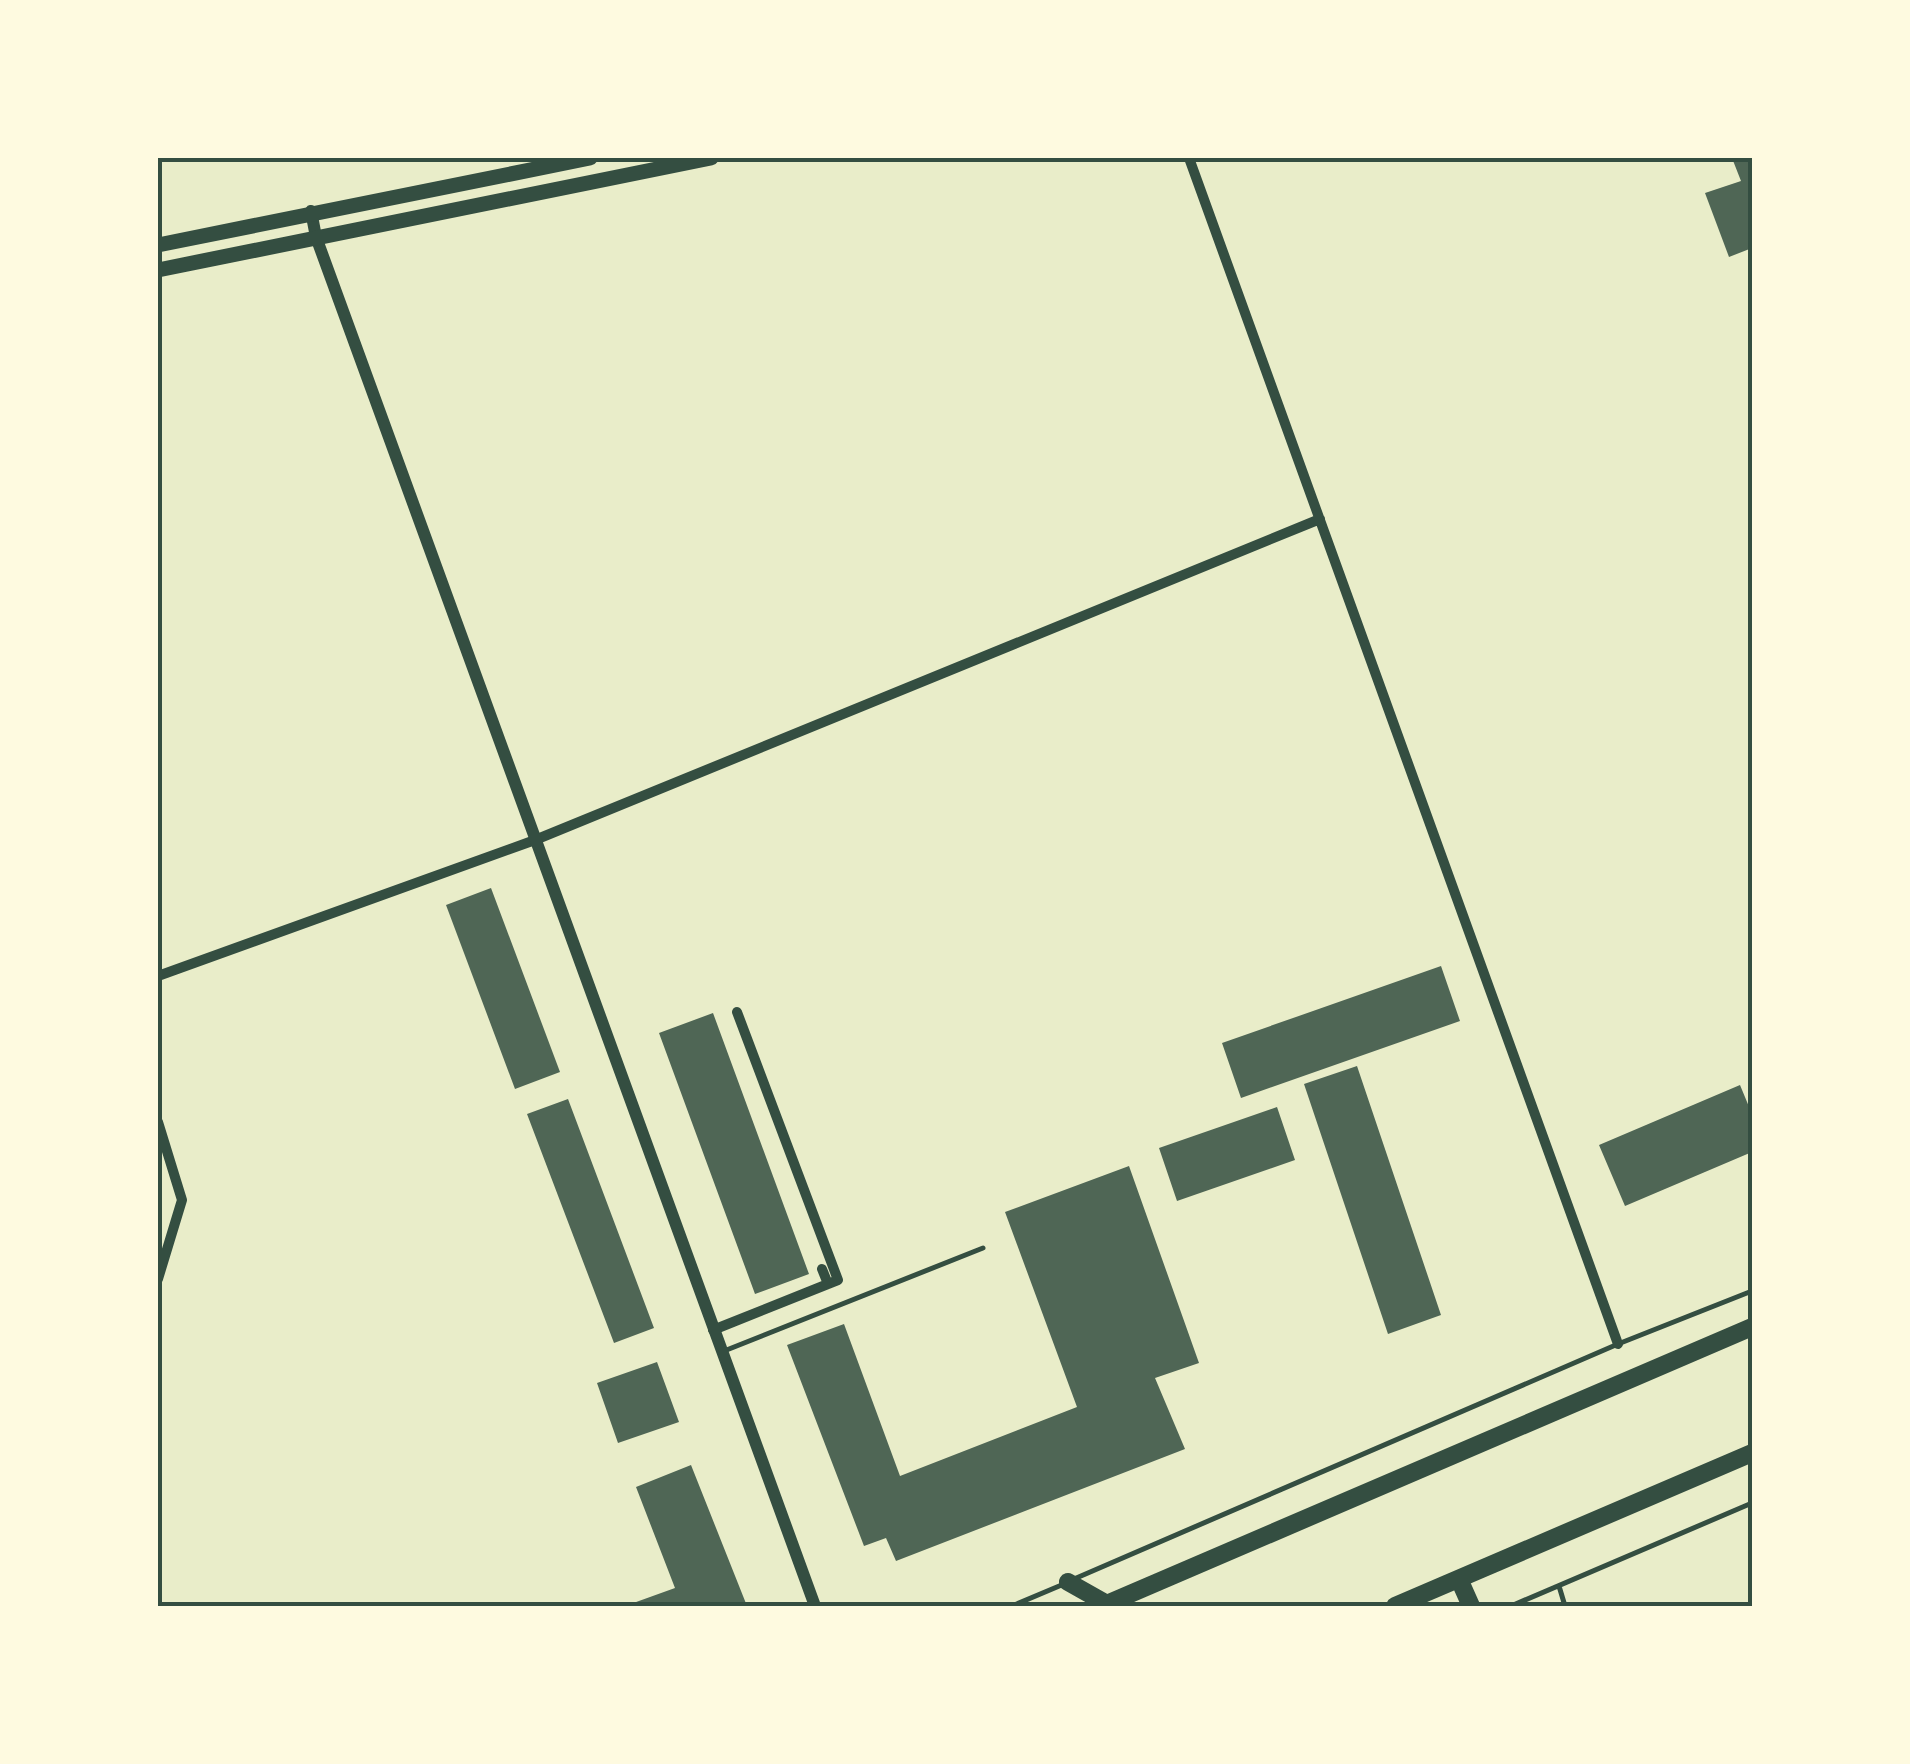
<svg xmlns="http://www.w3.org/2000/svg" width="1910" height="1764" font-family="Cabin,sans-serif">
	<style>
		.building { fill: #4f6655 }
		.lines { fill: none; stroke-linecap: round; stroke-linejoin: round }
		.service { stroke: #344e41; stroke-width: 5 }
		.minor { stroke: #344e41; stroke-width: 10 }
		.tertiary { stroke: #344e41; stroke-width: 12 }
		.secondary { stroke: #344e41; stroke-width: 15 }
		.primary { stroke: #344e41; stroke-width: 18 }
		.neatline { fill: none; stroke: #344e41; stroke-width: 4 }
	</style>
	<rect width="100%" height="100%" fill="#e9edc9"/>
	<path class="building" d="M1732 158H1752V248L1729 257 1705 193 1741 181Z
		M491 888 560 1072 515 1089 446 905Z
		M1441 966 1460 1021 1241 1098 1222 1043Z
		M713 1013 809 1274 755 1294 659 1033Z
		M1357 1066 1441 1315 1388 1334 1304 1084Z
		M1740 1085 1752 1114V1152L1625 1206 1599 1145Z
		M568 1099 654 1328 614 1343 527 1114Z
		M1277 1107 1295 1160 1177 1201 1159 1148Z
		M1129 1166 1199 1363 1155 1378 1185 1449 896 1561 886 1538 864 1546 787 1345 844 1324 900 1476 1077 1407 1005 1212Z
		M657 1362 679 1422 618 1443 597 1383Z
		M691 1465 747 1606H625L675 1588 636 1487Z"/>
	<g class="lines">
		<path class="service" d="M724 1351 983 1248
			M1074 1579 1618 1344 1752 1291
			M1559 1586 1565 1606
			M1012 1606 1064 1584
			M1511 1606 1752 1503"/>
		<path class="minor" d="M1189 158 1618 1344
			M158 976 535 840 1320 519
			M158 1122 182 1200 158 1279
			M822 1269 828 1284
			M713 1330 838 1280 737 1012"/>
		<path class="tertiary" d="M311 211 316 237 815 1606"/>
		<path class="secondary" d="M158 245 590 158
			M158 270 711 158"/>
		<path class="primary" d="M1459 1579 1471 1606
			M1068 1582 1107 1604
			M1102 1606 1752 1327
			M1395 1606 1752 1453"/>
	</g>
	<rect width="1910" height="1764" fill="none" stroke="#fefae0" stroke-width="320"/>
	<rect x="160" y="160" width="1590" height="1444" class="neatline"/>
</svg>
